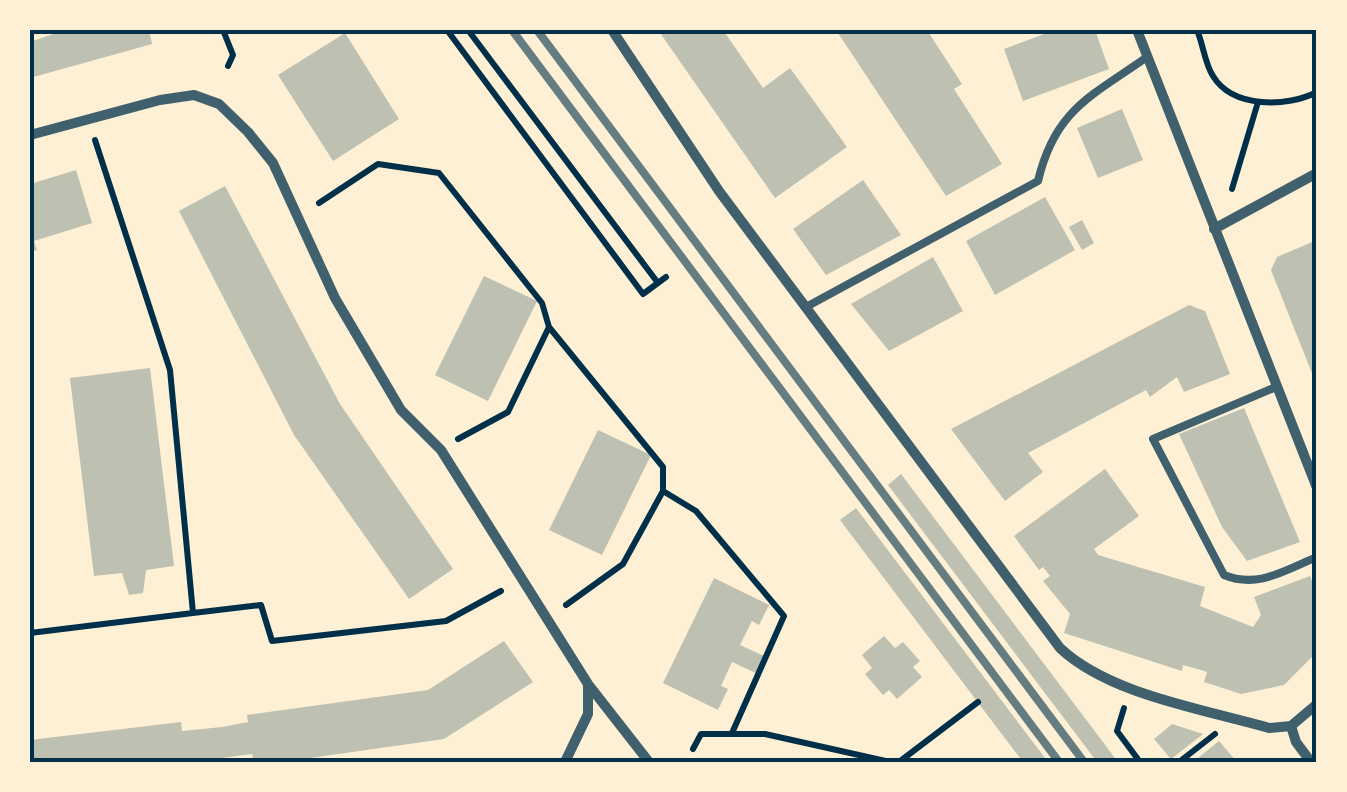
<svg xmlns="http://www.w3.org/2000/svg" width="1347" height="792" font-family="Barlow,sans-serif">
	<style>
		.building { fill: #bec0b2 }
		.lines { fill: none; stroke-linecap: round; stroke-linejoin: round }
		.path { stroke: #003049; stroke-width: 6 }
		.service { stroke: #3f606c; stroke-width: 8 }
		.minor { stroke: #3f606c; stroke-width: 10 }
		.rail { stroke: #657d81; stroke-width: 8 }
		.neatline { fill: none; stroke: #003049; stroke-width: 4 }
	</style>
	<rect width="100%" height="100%" fill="#fdf0d5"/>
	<path class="building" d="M65 30H149L152 44 30 78V42Z
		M658 30H723L763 88 790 68 847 147 775 198Z
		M836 30H927L962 84 954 89 1002 164 946 196Z
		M1055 30H1095L1109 69 1023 101 1004 49Z
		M345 33 399 119 333 161 278 75Z
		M1122 109 1143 160 1098 178 1077 128Z
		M76 170 92 223 34 241 37 250 30 252V184Z
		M863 180 901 235 826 275 793 229Z
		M225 186 340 404 453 569 409 599 294 435 179 211Z
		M1045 197 1075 250 995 295 966 241Z
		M1082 220 1094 243 1082 250 1069 227Z
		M1317 240V386L1271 270 1277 257Z
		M933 257 963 311 889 351 851 304Z
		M484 276 537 301 488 401 435 375Z
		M1189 305 1205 311 1230 374 1184 392 1177 377 1150 397 1146 390 1028 453 1043 472 1005 501 951 429Z
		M150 368 174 566 146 570 143 593 129 595 122 573 94 576 70 378Z
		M1244 408 1300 542 1247 561 1222 527 1179 434Z
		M598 430 651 455 602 555 549 530Z
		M1105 469 1139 516 1094 549 1098 555 1205 587 1200 606 1253 627 1261 615 1254 597 1310 576 1317 593V652L1284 685 1241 694 1204 682 1207 672 1201 670 1183 665 1182 671 1064 633 1070 614 1043 581 1050 576 1043 567 1039 570 1014 536Z
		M901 474 1118 762H1097L888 485Z
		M856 508 1048 762H1023L840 520Z
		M714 578 769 605 759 625 752 621 740 645 764 656 756 673 732 662 721 686 728 689 718 710 663 683Z
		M884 636 895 648 903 642 920 661 913 667 922 677 897 699 889 690 883 695 865 674 872 668 862 655Z
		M504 641 533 682 444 739 282 762H254L252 754 192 762H30V740L181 722 182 731 222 727 248 722 247 715 428 690Z
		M1172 724 1203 734 1171 759 1154 739Z
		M1219 741 1237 762H1193Z"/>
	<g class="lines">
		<path class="path" d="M223 30 233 55 228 66
			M447 30 643 294 666 277
			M468 30 658 283
			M1197 30C1203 44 1205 64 1213 76 1233 109 1288 107 1317 92
			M95 140 170 370 193 613 261 605 272 641 446 621 501 591
			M1232 189 1258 102
			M319 203 378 164 439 173 542 303 549 327 663 467V491L696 511 784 616 732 733
			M458 439 508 412 549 327
			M566 605 623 564 663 491
			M30 633 193 613
			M1124 708 1117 731 1140 762
			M693 749 701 734H765L890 762
			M899 762 978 702
			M1179 762 1215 734"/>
		<path class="service" d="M806 307 1038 181C1055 109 1092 96 1147 57
			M1276 387 1153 439 1224 575C1258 589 1285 570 1317 557"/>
		<path class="minor" d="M612 30 719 191 1060 648C1110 695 1204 709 1269 728L1291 726
			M1137 30 1317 488
			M30 135 160 100 194 95 219 104 248 132 273 163 335 298 401 410 441 450 588 684 649 762
			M1214 229 1317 173
			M1291 726 1296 742 1311 762
			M1291 726 1317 704
			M565 762 588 714V685"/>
		<path class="rail" d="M512 30 1059 762
			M537 30 1084 762"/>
	</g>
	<rect width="1347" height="792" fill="none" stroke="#fdf0d5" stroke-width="65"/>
	<rect x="32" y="32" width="1282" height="728" class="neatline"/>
</svg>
